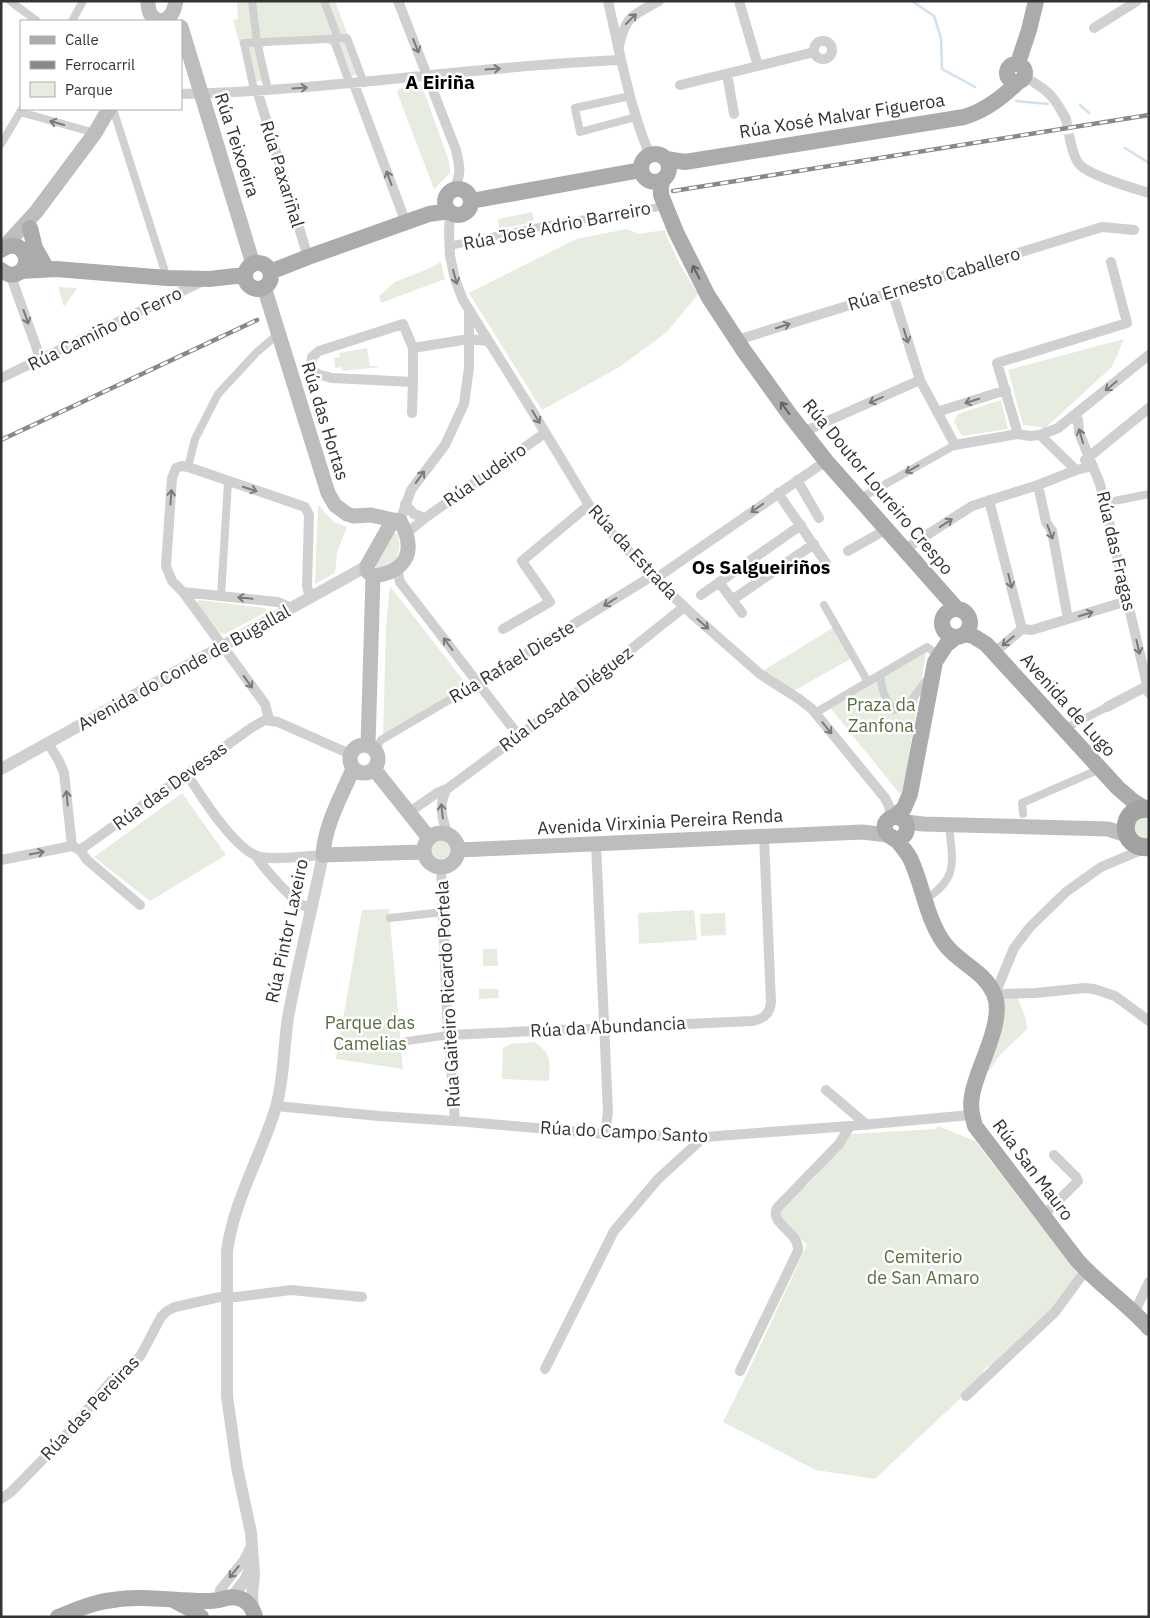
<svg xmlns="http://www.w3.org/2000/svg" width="1150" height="1618" font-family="'IBM Plex Sans',sans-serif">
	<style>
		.green { fill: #e6ecdf }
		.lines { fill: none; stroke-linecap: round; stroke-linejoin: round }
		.stream { stroke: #cfe2ee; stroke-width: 2.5 }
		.minor-tunnel { stroke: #d6d6d6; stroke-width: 10; stroke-dasharray: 10 5; stroke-linecap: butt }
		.pedestrian { stroke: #d0d0d0; stroke-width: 8 }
		.minor { stroke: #d0d0d0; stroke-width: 10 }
		.tertiary { stroke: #d0d0d0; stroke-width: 12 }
		.secondary { stroke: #bdbdbd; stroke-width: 15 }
		.primary { stroke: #ababab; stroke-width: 16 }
		.trunk { stroke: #a2a2a2; stroke-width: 18 }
		.rail-casing { stroke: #888; stroke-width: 4.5 }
		.rail { stroke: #fff; stroke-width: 2.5; stroke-dasharray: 8; stroke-linecap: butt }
		.oneway { stroke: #7a7a7a }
		.oneway2 { stroke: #636363 }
		.labels { text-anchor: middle; stroke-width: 5; stroke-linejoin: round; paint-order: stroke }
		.street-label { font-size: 18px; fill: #333; stroke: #fff }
		.park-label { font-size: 18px; fill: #56703f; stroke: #fff }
		.neighbourhood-label { font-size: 19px; font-weight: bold; fill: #000; stroke: #fff }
	</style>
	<rect width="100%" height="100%" fill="#fff"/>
	<path class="green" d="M237 1H335L363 74 343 77 332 46 322 40 267 43 261 51 268 81 250 82 233 20 238 19Z
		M416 84 422 86 449 161 450 173 434 189 397 92 399 89Z
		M532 212 534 222 499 229 498 219Z
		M627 229 639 234 664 230 679 263 698 294 667 332 621 366 542 410 469 293 576 239Z
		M441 262 445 279 381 303 379 296 395 282 425 270Z
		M58 287 77 288 64 307Z
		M1124 339 1112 367 1045 428 1023 425 1008 370Z
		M367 348 370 366H378L379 367 343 371 341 367 335 368 334 358 340 357 339 353Z
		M1001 400 1008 429 962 436 954 422 958 414Z
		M318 505 334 522 347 527 337 552 335 573 315 584Z
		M396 533C403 543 399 561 388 566 384 567 379 568 376 568L373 564 392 534Z
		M390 586 470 689 383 737 386 626Z
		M198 600 265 608 266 612 225 634 220 633 197 604Z
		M836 626 854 657 790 693 759 673Z
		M927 647 903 792 899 793 828 705Z
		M182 793 226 855 150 901 94 857Z
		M1149 817V838L1145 839 1135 835 1133 824 1138 818Z
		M431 849a10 10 0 1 1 20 0a10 10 0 1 1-20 0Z
		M389 909 403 1069 336 1059 362 910Z
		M694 910 697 940 639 944 638 913Z
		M725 913 726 935 701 936 700 914Z
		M483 949H497L498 966H483Z
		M479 989H498L499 998 479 999Z
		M1015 993 1025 1016 1027 1029 1000 1055 989 1071 981 1068 995 994Z
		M535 1042C552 1054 550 1063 549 1081L502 1079 503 1048 511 1044Z
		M938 1126 975 1141 1078 1274 1051 1311 991 1368 987 1367 983 1371V1377L875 1479 816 1470 723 1422 747 1374 807 1245 778 1216V1209L803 1184 806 1186 817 1175 815 1172 851 1134 935 1129Z"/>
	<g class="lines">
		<path class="stream" d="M912 1 934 16 941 38 942 69 975 87
			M1016 101 1048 104
			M1080 105 1089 113
			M1125 148 1149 163"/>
		<path class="minor-tunnel" d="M1066 119 1070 140"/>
		<path class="pedestrian" d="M10 1 37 21
			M252 1 257 42 268 90
			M324 1 338 38
			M72 21 83 1
			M333 38 350 84
			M254 90 244 43 347 38 364 83
			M630 96 575 108 580 132 636 117
			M113 109 167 278
			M20 112 95 133
			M1 144 22 109
			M449 246 549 225 665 206
			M188 467 195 439 218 394 257 352 278 334
			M859 499 955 445
			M1104 503 1149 494
			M221 596 228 482
			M824 605 868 682
			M880 675C882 689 884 699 894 710L908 705 928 678
			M815 713 927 647 938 655
			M1064 729 1107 707
			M375 750 381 740 478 683
			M1023 814 1022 803 1100 769
			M926 899C960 877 952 860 949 825
			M390 918 443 912
			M401 1042 449 1035"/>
		<path class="minor" d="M398 1 456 150C460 167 462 174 453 191
			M608 1C616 37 623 72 633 107 638 123 642 139 650 154
			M739 1 758 66 814 52
			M1094 28 1137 1
			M814 50a9 9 0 1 1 18 0a9 9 0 1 1-18 0Z
			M619 46C626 15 632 16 659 1
			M727 74 734 114
			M1025 77C1049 91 1053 95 1066 119
			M354 84 406 223
			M680 85 758 66
			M257 90 308 257
			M181 94C328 91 473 66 620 60
			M1070 140C1072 148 1074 159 1080 165 1091 176 1133 188 1149 193
			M450 212 449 232 450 256 455 279 463 300 531 409 589 505 607 528 655 579 693 615 760 674 799 699 812 709 885 798 890 808 889 819
			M10 274 41 360
			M892 291 920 380 955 445 1018 434 1030 436 1040 435 1058 428 1149 355
			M403 324 413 348V382L332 378 317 374 311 367 312 357 319 351Z
			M737 340 1102 227 1134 230
			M413 348 469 339 488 341
			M1 378 203 281
			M937 412 1006 390
			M412 413 413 382
			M1071 418 1078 420 1079 432 1082 440 1100 484 1149 693
			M803 432 920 380
			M1018 434 997 363 1127 323 1111 262
			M1040 435 1076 470
			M1085 460 1149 408
			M797 480 819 518
			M1038 485 1046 522 1052 531 1068 619
			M778 493 826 563
			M989 500 1022 629
			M405 504 414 514 425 518
			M400 521 411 490 445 445 464 404 469 368V313
			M407 533 425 518 545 433
			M905 549 972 506 1038 485 1076 470 1093 466
			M848 551 887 529
			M397 569 400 582 518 735
			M655 579 826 461
			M719 582 742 613
			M183 592 265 704 269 719
			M701 595 801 525
			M732 600 814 544
			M292 608 278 602 183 592 172 581 166 566 172 478 176 468 182 466 188 467 305 507 309 515 307 586 310 598
			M503 629 550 602 522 561 589 505
			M1022 629 1032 630 1127 601
			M992 650 1001 647 1022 629
			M478 683 652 576
			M1107 707 1147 686
			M48 743 59 761 64 773 72 846
			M187 774C201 796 233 847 257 856 270 861 307 856 323 855
			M447 789C438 804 442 819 448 835
			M408 813 437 793 447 789 570 698 684 607
			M596 844 608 1112 605 1134
			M72 846 80 850 251 728 265 720 278 722 350 754
			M1142 847 1139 851 1101 867 1066 892 1030 927 1014 948 995 994 1035 993 1085 988 1094 989 1115 996 1149 1021
			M80 850 87 860 140 905
			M256 856C264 868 292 901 305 906 307 907 310 907 313 907
			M1 860 72 846
			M441 867 447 1013 455 1121
			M449 1035 752 1021C764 1019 770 1014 771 1002L764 836
			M826 1090 867 1125
			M276 1106 379 1116 455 1121 605 1134 704 1137 850 1126 971 1115
			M1043 1216 1078 1181 1076 1177 1054 1155
			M1134 1313 1149 1282
			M545 1369 614 1231 658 1179 704 1137
			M740 1371 798 1251C800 1232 769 1224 777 1208L839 1144 850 1126
			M966 1396 1055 1312 1086 1270
			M1 1499 11 1492 61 1441 112 1380 134 1363 141 1355 161 1317 167 1311 175 1307 220 1297H236L291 1290 362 1297
			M219 1600 220 1590 244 1560 252 1544"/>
		<path class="tertiary" d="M1 769 367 566
			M232 1597 246 1579 251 1566
			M253 1610 252 1596 254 1574 251 1533 237 1467 227 1396V1251C234 1200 261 1156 276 1107 285 1076 283 1043 289 1012 299 960 312 908 323 855"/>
		<path class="secondary" d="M148 1C148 11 150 18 160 21 171 20 174 11 176 1
			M181 27 253 264
			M3 248 36 212 95 133 109 109
			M264 287 328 493 335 505 347 514 353 516 371 515 393 520
			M393 520 400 521C417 550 407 572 373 576L367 571V566Z
			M350 759a14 14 0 1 1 28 0a14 14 0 1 1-28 0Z
			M368 745 373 576
			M353 769C341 797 325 824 323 855L424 852
			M374 769 429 838
			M906 822 923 824 1108 829 1127 835
			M424 850a17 17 0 1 1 34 0a17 17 0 1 1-34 0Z
			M458 850 862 832 888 835"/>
		<path class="primary" d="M1018 63 1029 30 1036 1
			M1007 73a9 9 0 1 1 18 0a9 9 0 1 1-18 0Z
			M641 168a14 14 0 1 1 28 0a14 14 0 1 1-28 0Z
			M666 159 685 162 964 117C985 111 1003 97 1018 82
			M663 179 661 186V195L676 232 708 296 744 351 790 415 826 461 957 609
			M445 202a13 13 0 1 1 26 0a13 13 0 1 1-26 0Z
			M471 201 641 170
			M30 228 35 248 44 264
			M1 250C22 234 37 267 16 274 10 276 6 274 1 270
			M245 276a13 13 0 1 1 26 0a13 13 0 1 1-26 0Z
			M21 271 56 269 167 278 209 279 245 275
			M270 272 308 257 429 214 449 211
			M942 623a14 14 0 1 1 28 0a14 14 0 1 1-28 0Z
			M964 634 973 636 986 644 1118 788 1133 801 1144 808
			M895 816 904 808 910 794 935 662 946 645 956 637
			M894 839C905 839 909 832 906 822L899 817C891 816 883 821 885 830 887 836 892 837 896 840 902 845 906 852 910 858 923 885 926 918 944 943 958 963 984 970 994 994 1006 1021 976 1068 972 1096 970 1107 972 1115 975 1126L1077 1260C1099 1285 1127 1303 1149 1328
			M175 1601 190 1609 201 1617
			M58 1617C76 1610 94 1602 113 1600 143 1595 174 1601 204 1601 209 1601 215 1601 219 1600 226 1598 231 1596 238 1598 247 1600 253 1608 255 1617"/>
		<path class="trunk" d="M1149 809C1118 805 1118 850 1149 847"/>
		<g class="rail-casing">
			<path id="rail" d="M673 191 1149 115
				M1 440 257 320"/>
		</g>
		<use href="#rail" class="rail"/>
	</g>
	<defs><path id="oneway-shaft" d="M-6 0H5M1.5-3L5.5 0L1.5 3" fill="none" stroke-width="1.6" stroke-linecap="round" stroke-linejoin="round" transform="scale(1.25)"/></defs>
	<g class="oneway">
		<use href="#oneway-shaft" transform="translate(631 19) rotate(-45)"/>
		<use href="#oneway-shaft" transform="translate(416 46) rotate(68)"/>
		<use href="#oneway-shaft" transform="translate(493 69) rotate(-4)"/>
		<use href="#oneway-shaft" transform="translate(300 88) rotate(-4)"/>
		<use href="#oneway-shaft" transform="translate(57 123) rotate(-164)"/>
		<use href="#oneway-shaft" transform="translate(389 178) rotate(-110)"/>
		<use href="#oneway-shaft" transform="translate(455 277) rotate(75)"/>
		<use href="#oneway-shaft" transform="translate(26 317) rotate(70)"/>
		<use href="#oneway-shaft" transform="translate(783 326) rotate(-18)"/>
		<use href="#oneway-shaft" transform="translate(906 336) rotate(72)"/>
		<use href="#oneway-shaft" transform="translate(1111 386) rotate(141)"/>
		<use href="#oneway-shaft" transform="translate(876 400) rotate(156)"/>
		<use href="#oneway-shaft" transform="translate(972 401) rotate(163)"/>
		<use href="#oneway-shaft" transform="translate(536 417) rotate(59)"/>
		<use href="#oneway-shaft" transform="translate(1081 436) rotate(-106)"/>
		<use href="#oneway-shaft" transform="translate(912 469) rotate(151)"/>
		<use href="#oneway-shaft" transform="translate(420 477) rotate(-54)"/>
		<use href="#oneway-shaft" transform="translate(250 489) rotate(18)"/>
		<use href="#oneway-shaft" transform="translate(171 497) rotate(-86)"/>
		<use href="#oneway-shaft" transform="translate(757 508) rotate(145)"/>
		<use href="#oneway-shaft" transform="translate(946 523) rotate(-33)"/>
		<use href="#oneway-shaft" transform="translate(1050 532) rotate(69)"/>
		<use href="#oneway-shaft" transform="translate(1010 581) rotate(76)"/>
		<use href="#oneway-shaft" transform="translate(245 598) rotate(-174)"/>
		<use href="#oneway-shaft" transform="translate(610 602) rotate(148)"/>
		<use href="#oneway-shaft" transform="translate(1086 614) rotate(-17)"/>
		<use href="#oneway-shaft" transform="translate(703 624) rotate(41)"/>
		<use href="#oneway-shaft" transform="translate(1008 641) rotate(141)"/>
		<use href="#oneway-shaft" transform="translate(448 644) rotate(-127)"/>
		<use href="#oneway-shaft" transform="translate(1138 647) rotate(77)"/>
		<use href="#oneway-shaft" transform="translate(248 682) rotate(54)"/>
		<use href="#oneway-shaft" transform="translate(827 728) rotate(51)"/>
		<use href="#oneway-shaft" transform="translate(67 798) rotate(-95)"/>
		<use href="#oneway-shaft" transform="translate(442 811) rotate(-97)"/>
		<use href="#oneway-shaft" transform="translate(37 853) rotate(-11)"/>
		<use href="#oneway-shaft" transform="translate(234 1572) rotate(129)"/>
	</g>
	<g class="oneway2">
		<use href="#oneway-shaft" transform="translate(696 272) rotate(-118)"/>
		<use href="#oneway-shaft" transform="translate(785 408) rotate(-126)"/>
	</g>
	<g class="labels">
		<g class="street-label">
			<text transform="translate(842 116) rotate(-9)" y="6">Rúa Xosé Malvar Figueroa</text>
			<text transform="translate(237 145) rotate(72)" y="6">Rúa Teixoeira</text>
			<text transform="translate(282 174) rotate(73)" y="6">Rúa Paxariñal</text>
			<text transform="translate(557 226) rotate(-11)" y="6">Rúa José Adrio Barreiro</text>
			<text transform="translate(934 279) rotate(-17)" y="6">Rúa Ernesto Caballero</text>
			<text transform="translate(105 329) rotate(-26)" y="6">Rúa Camiño do Ferro</text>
			<text transform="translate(325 421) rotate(73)" y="6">Rúa das Hortas</text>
			<text transform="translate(485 475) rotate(-35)" y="6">Rúa Ludeiro</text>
			<text transform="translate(878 487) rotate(50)" y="6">Rúa Doutor Loureiro Crespo</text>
			<text transform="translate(1116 551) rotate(77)" y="6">Rúa das Fragas</text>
			<text transform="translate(633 552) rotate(47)" y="6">Rúa da Estrada</text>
			<text transform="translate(512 662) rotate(-31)" y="6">Rúa Rafael Dieste</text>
			<text transform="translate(184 668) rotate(-29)" y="6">Avenida do Conde de Bugallal</text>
			<text transform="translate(566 699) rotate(-37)" y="6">Rúa Losada Diéguez</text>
			<text transform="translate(1068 705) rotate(48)" y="6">Avenida de Lugo</text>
			<text transform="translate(170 786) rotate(-36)" y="6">Rúa das Devesas</text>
			<text transform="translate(660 822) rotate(-3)" y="6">Avenida Virxinia Pereira Renda</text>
			<text transform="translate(287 931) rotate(-78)" y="6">Rúa Pintor Laxeiro</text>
			<text transform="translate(448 994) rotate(-93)" y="6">Rúa Gaiteiro Ricardo Portela</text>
			<text transform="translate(608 1027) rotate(-3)" y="6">Rúa da Abundancia</text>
			<text transform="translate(624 1132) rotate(3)" y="6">Rúa do Campo Santo</text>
			<text transform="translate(1033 1170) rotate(53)" y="6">Rúa San Mauro</text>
			<text transform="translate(90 1408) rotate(-47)" y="6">Rúa das Pereiras</text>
		</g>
		<g class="park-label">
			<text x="881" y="711">Praza da<tspan x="881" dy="21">Zanfona</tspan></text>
			<text x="370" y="1029">Parque das<tspan x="370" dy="21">Camelias</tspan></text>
			<text x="923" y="1263">Cemiterio<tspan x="923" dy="21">de San Amaro</tspan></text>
		</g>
		<g class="neighbourhood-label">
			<text x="440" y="89">A Eiriña</text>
			<text x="761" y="574">Os Salgueiriños</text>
		</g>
	</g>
	<rect width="1150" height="1618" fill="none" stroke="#333333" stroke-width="5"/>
	<rect x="20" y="20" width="162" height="90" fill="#ffffff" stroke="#adadad"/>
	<rect x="30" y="36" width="25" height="8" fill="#ababab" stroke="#adadad"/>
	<text x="65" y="45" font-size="15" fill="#333333">Calle</text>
	<rect x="30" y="61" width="25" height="8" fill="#888888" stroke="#adadad"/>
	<text x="65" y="70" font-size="15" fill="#333333">Ferrocarril</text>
	<rect x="30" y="82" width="25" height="15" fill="#e6ecdf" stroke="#adadad"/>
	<text x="65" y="95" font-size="15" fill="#333333">Parque</text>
</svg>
